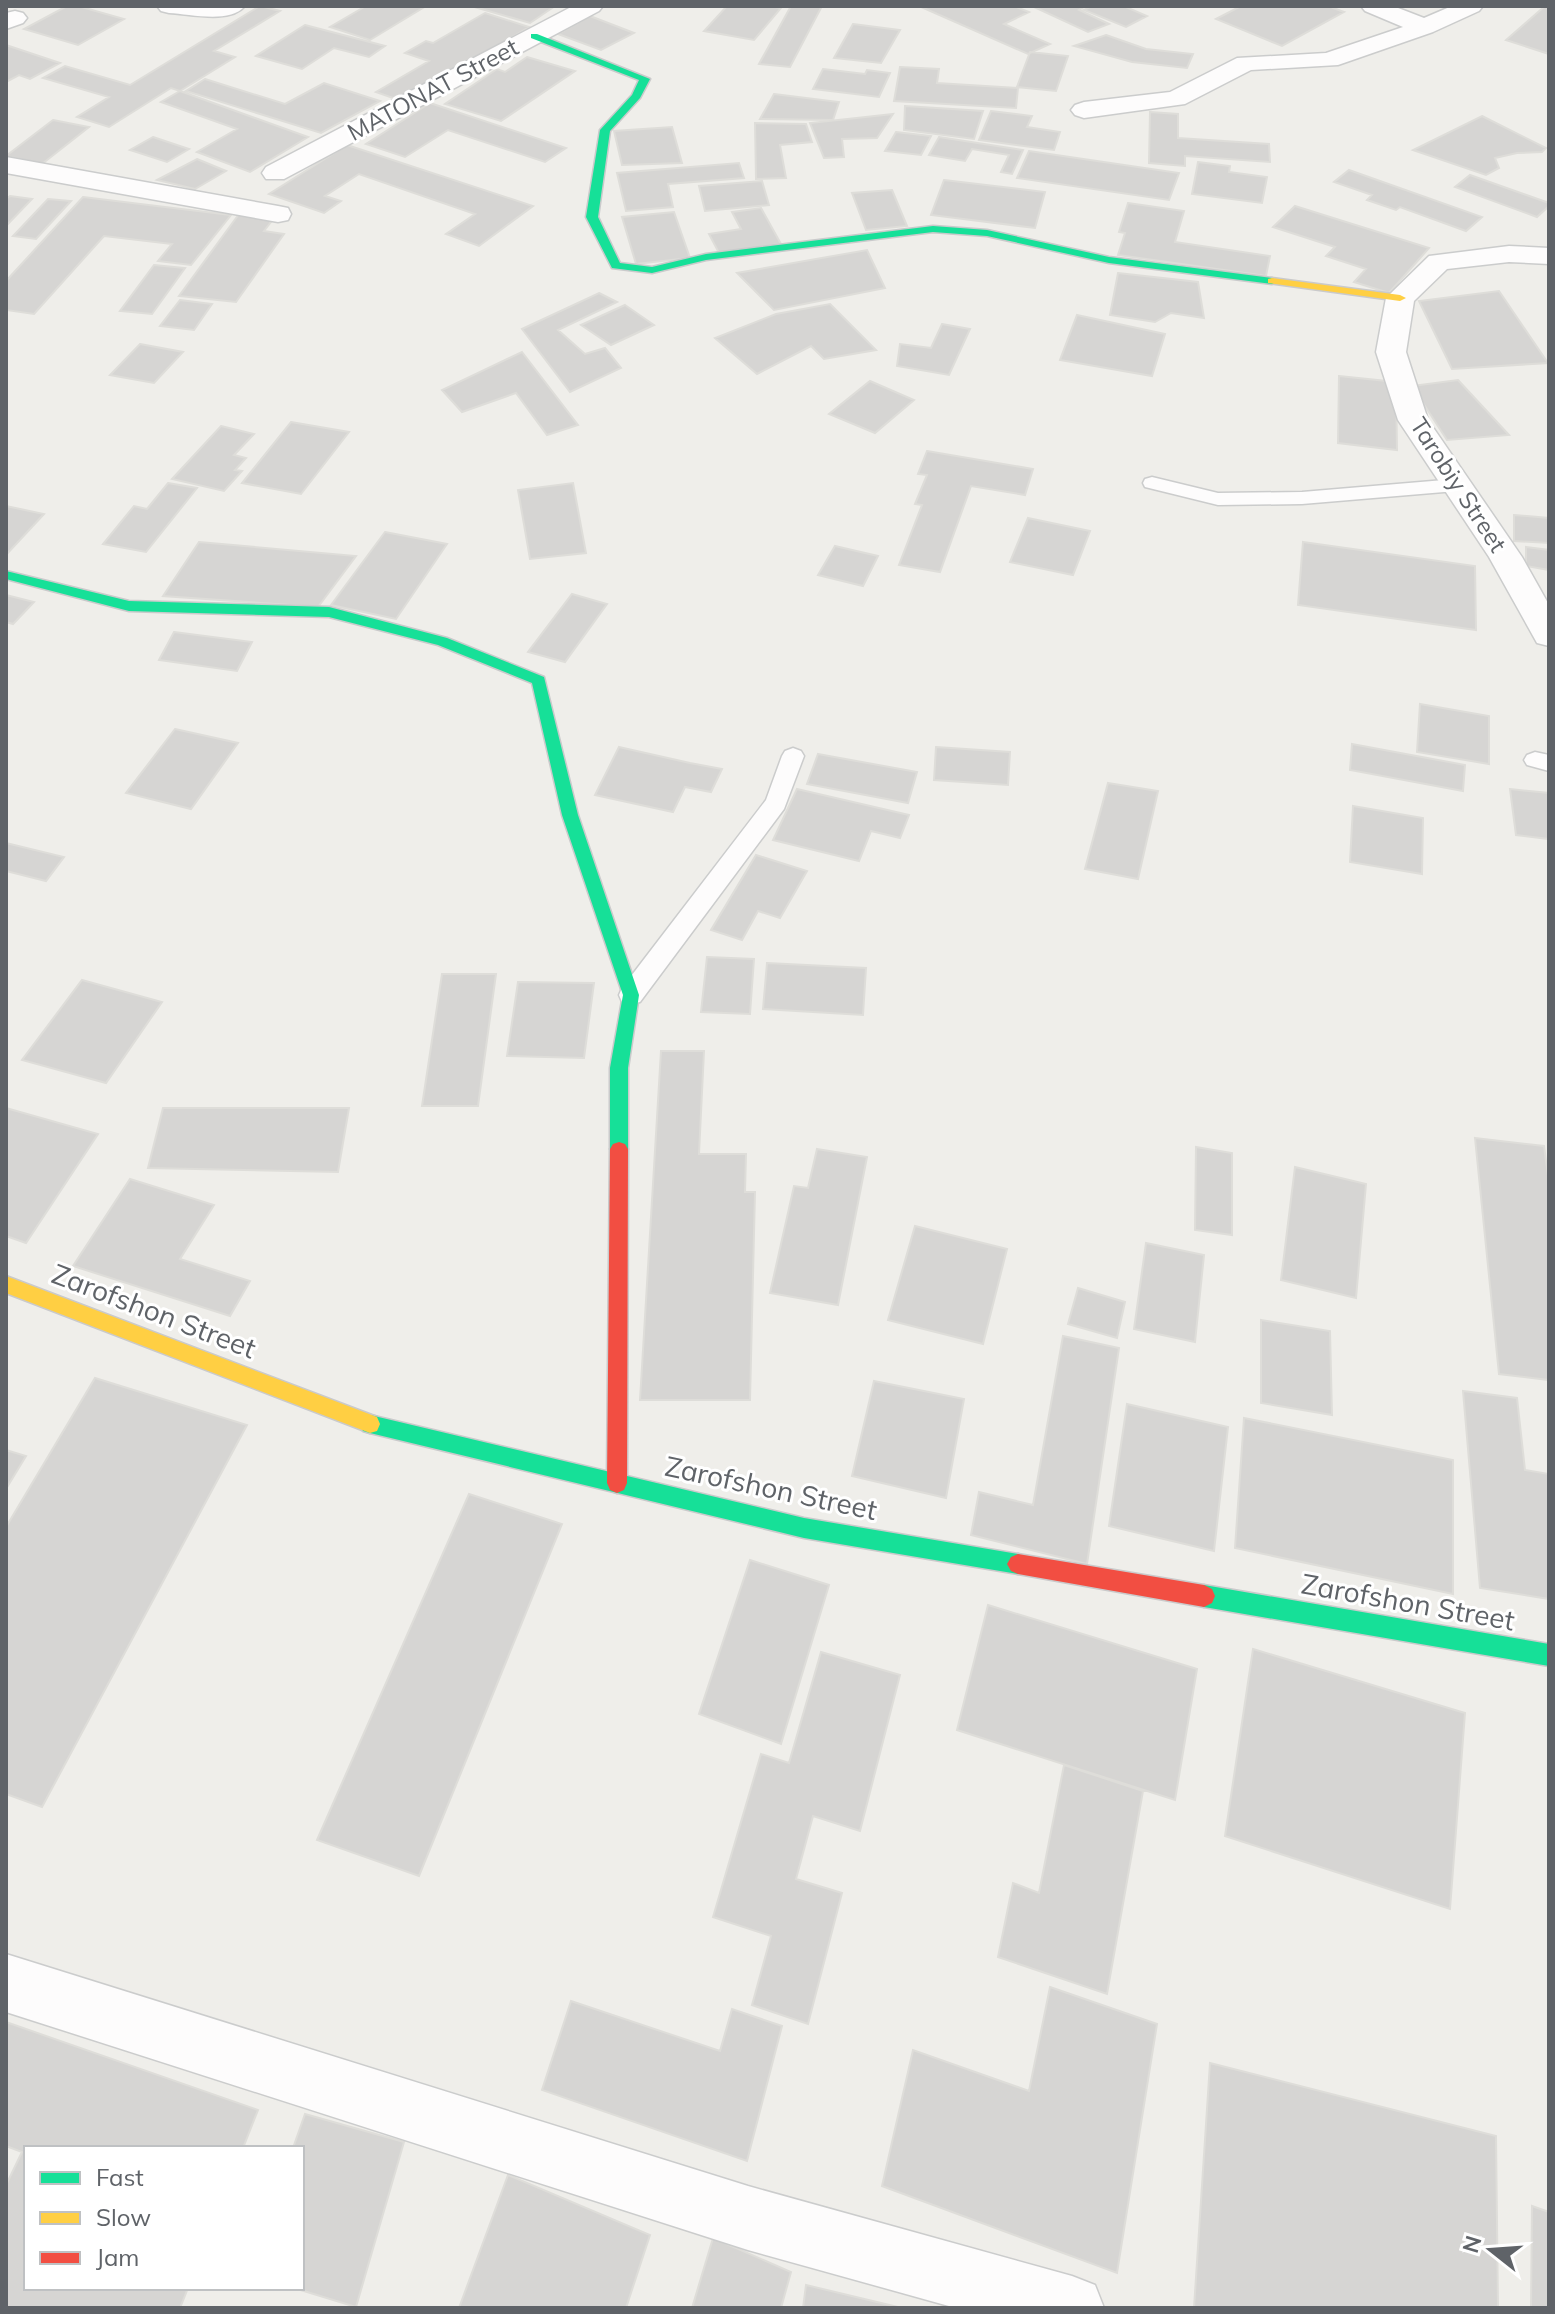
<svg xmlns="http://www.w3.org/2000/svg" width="1555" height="2314" font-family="Mulish,sans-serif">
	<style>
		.building { fill: #d6d5d3; stroke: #deddd9; stroke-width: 2 }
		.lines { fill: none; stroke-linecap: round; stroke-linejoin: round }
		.lane-casing { stroke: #cbcccc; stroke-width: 3 }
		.street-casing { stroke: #cbcccc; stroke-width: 3 }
		.fast-casing { stroke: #cacacb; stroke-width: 3 }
		.slow-casing { stroke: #cacacb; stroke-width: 3 }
		.jam-casing { stroke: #cacacb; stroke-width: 3 }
		.lane { fill: #fdfcfc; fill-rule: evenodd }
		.street { fill: #fdfcfc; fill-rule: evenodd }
		.fast { fill: #16e098; fill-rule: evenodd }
		.slow { fill: #ffcf43; fill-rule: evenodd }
		.jam { fill: #f24e42; fill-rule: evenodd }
		.labels { text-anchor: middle; stroke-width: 6; stroke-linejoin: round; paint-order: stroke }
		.far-street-label { font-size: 24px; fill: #5f6368; stroke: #fff }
		.street-label { font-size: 28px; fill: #5f6368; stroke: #fff }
	</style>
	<rect width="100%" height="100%" fill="#efeeea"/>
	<path class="building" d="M67 6H78L124 19 78 45 24 29Z
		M260 6 280 11 214 51 235 57 180 91 171 88 109 127 77 117 109 97 43 78 65 66 130 85Z
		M366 6H426L370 40 330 27Z
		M471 6H555L530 23Z
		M727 6H769L781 8 754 40 704 31Z
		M791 6H822L790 67 759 64Z
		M919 6H1014L1029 12 1004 24 1050 44 1028 54Z
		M1032 6H1081L1084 7 1079 10 1109 24 1088 32Z
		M1092 6H1132L1128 8 1147 16 1126 27 1084 10Z
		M1241 6H1328L1344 12 1282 46 1216 19Z
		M1545 6H1549V54L1506 40Z
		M485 13 529 27 404 102 376 92 429 61 405 53 426 41 433 43Z
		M590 16 634 33 601 50 558 34Z
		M853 24 900 30 881 63 834 58Z
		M305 25 385 46 369 57 334 48 302 69 256 56Z
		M1106 35 1146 49 1193 54 1187 68 1132 62 1074 46Z
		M6 45 60 63 30 79 19 75 6 82Z
		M1030 52 1068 56 1056 91 1017 87Z
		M527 57 575 71 501 121 445 104 497 69 505 72Z
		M900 67 939 69 937 83 1018 88 1016 108 894 101Z
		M823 69 865 74 867 70 890 73 879 97 813 89Z
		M205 79 285 104 324 83 380 101 321 133 186 91Z
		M180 91 308 137 250 172 197 152 237 129 161 102Z
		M774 94 839 102 833 120 760 119Z
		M430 103 566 148 545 162 448 130 405 157 366 144Z
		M905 106 983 111 974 139 904 130Z
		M991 111 1032 116 1027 127 1060 132 1054 150 979 140Z
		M1150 112 1178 114V138L1269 144 1270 162 1185 156V166L1149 163Z
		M893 114 877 138 842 139 844 157 824 158 810 123Z
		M1482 116 1546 148 1542 152 1517 153 1495 158 1499 168 1486 175 1413 150Z
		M53 120 89 127 42 164 6 156Z
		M755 123 806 124 812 142 780 145 786 178 756 179Z
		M672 127 682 163 622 165 614 131Z
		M896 132 931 136 921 155 885 151Z
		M153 137 189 149 167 162 130 150Z
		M939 137 1023 150 1012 174 1001 172 1009 155 972 149 965 161 929 155Z
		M347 145 533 206 479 246 446 234 475 214 359 174 325 196 341 201 324 213 269 194Z
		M1029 151 1179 173 1169 200 1017 178Z
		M197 159 226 171 195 189 157 180Z
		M1198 162 1230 166 1229 172 1267 177 1262 203 1192 194Z
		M739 163 744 178 668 184 673 207 626 211 617 173Z
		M1349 170 1482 217 1466 231 1400 207 1396 210 1367 200 1372 195 1334 182Z
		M1470 175 1549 203V206L1537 217 1455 187Z
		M944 180 1045 192 1035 228 931 215Z
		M762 181 769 205 705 211 699 186Z
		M892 190 907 226 866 230 852 193Z
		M10 196 32 199 6 226V199Z
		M83 197 231 215 191 265 158 261 172 244 104 236 34 314 6 310V281Z
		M48 199 71 201 36 239 13 236Z
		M1128 203 1184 211 1175 242 1270 256 1266 276 1118 255 1125 233 1119 232Z
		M1295 206 1429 248 1389 293 1354 282 1366 269 1326 256 1335 247 1273 227Z
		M761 208 781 244 719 253 709 234 741 229 732 212Z
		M674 212 690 258 636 264 622 217Z
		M239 214 274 218 264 231 284 234 236 302 179 296Z
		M867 250 885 288 774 310 737 273Z
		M154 265 185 268 152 314 120 311Z
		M1118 273 1198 282 1204 318 1171 313 1155 322 1110 315Z
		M1499 291 1548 363 1452 369 1419 301Z
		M599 293 617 302 558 330 585 354 605 348 621 368 570 392 522 329Z
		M180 300 212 304 194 330 160 326Z
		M830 304 876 350 824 359 811 346 757 374 715 338 776 314Z
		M625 305 654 325 611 345 581 325Z
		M1077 315 1165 334 1152 376 1060 360Z
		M942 324 970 329 949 375 897 366 900 344 931 348Z
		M140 344 183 352 154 383 110 375Z
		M522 352 578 425 547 435 516 393 462 412 442 390Z
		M1339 376 1396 382 1397 450 1338 443Z
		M1458 380 1509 435 1447 440 1412 386Z
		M870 381 914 400 875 433 829 414Z
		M291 422 349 432 301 494 242 483Z
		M221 426 254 434 234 455 246 458 235 470 242 471 224 491 172 479Z
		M927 451 1033 469 1025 495 971 486 940 572 899 565 922 505 915 504 927 475 918 474Z
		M168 483 197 488 146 552 103 544 134 506 147 509Z
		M573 483 586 553 530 559 518 490Z
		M6 506 44 514 6 555Z
		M1514 515 1549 518V543L1514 541Z
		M1028 518 1090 531 1073 575 1010 562Z
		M385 532 447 544 396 619 331 605Z
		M199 542 356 556 318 607 163 596Z
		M1303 542 1475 566 1476 630 1298 605Z
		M835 546 878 556 863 586 818 575Z
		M1526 547 1549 550V570L1526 566Z
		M572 594 607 604 565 662 528 652Z
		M6 595 34 602 13 624 6 622Z
		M174 632 252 642 237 671 159 660Z
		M1420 704 1489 716V764L1417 752Z
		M175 729 238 743 191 809 126 793Z
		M1352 744 1465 765 1463 791 1350 770Z
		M619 747 690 763 722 769 711 792 685 787 673 812 595 795Z
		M936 747 1010 752 1008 785 934 780Z
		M818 754 917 772 908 803 807 784Z
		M1108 783 1158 791 1138 879 1085 869Z
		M797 789 909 815 900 838 871 831 859 861 773 840Z
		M1510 789 1549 793V839L1516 835Z
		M1353 806 1423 818 1422 874 1350 862Z
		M6 843 64 857 46 881 6 871Z
		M756 855 807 871 780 918 758 911 742 940 711 930Z
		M707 957 754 959 750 1014 701 1012Z
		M767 963 866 968 863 1015 763 1009Z
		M442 974H496L478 1106H422Z
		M82 980 162 1002 106 1083 22 1060Z
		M518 982 594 983 584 1058 507 1056Z
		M661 1051H704L699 1154H746L745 1192H755L750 1400H640Z
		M6 1108 98 1134 26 1243 6 1236Z
		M163 1108H349L338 1172 148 1168Z
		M1475 1138 1544 1146 1549 1183V1380L1499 1374Z
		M1196 1147 1232 1153V1235L1195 1230Z
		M817 1149 867 1157 838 1305 770 1293 794 1186 808 1188Z
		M1295 1167 1366 1184 1356 1298 1281 1280Z
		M130 1179 214 1205 180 1259 250 1281 230 1316 73 1266Z
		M915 1226 1007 1249 983 1344 888 1320Z
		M1146 1243 1204 1255 1195 1342 1134 1329Z
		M1078 1288 1125 1302 1117 1338 1068 1324Z
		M1261 1320 1330 1331 1332 1415 1261 1403Z
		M1063 1336 1119 1348 1087 1564 971 1535 979 1492 1033 1505Z
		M95 1378 247 1425 42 1807 6 1794V1527Z
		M874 1381 964 1399 946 1498 852 1476Z
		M1463 1391 1517 1398 1525 1470 1549 1474V1599L1480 1588Z
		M1127 1404 1228 1427 1214 1551 1109 1526Z
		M1244 1418 1453 1460V1594L1235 1548Z
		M6 1450 26 1456 6 1489Z
		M469 1494 562 1524 419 1876 317 1840Z
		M750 1560 829 1585 781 1744 699 1714Z
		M988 1605 1197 1669 1175 1800 957 1730Z
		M1253 1649 1465 1713 1450 1909 1225 1836Z
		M821 1652 900 1675 860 1831 813 1816 796 1879 842 1893 808 2024 752 2005 771 1936 713 1917 761 1754 789 1763Z
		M1064 1765 1143 1791 1107 1994 998 1957 1013 1883 1039 1893Z
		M1050 1987 1157 2024 1117 2273 882 2186 913 2050 1029 2091Z
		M571 2001 720 2051 732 2009 782 2026 747 2161 542 2090Z
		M6 2022 258 2110 243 2148H26V2288H188L180 2308H6V2185L22 2152 6 2146Z
		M1210 2063 1496 2136 1498 2308H1194Z
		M305 2114 404 2142 356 2307 294 2288H302V2148H293Z
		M508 2175 650 2235 626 2308H459Z
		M1532 2206 1549 2212V2308H1531Z
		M713 2238 791 2272 781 2308H692Z
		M806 2285 902 2308H803Z"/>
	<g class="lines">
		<g class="lane-casing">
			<path id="lane" d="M1152 477 1218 493 1302 492 1456 479 1465 485 1456 491 1302 504 1218 505 1145 487 1143 483 1145 479Z
				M793 748 801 751 804 756 784 809 640 1002 631 1004 622 1002 619 995 622 988 766 800 782 756 785 751Z
				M1535 752 1549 755V771L1527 765 1524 760 1527 755Z"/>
		</g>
		<g class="street-casing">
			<path id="street" d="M157 6H245C230 24 190 14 169 13L161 11Z
				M573 6H603L599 11 284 179H266L262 173 266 167Z
				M1361 6H1393L1424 18 1452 6H1483L1479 11 1433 32 1338 65 1251 70 1185 104 1084 118 1075 115 1071 110 1075 105 1084 102 1170 92 1237 58 1326 53 1403 27 1365 11Z
				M15 11 23 13 27 18 23 23 6 29V13Z
				M6 157 278 206 288 208 291 214 288 220 278 222 6 173Z
				M1509 246 1549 248V264L1509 262 1447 269 1414 301 1406 352 1428 420 1522 557 1549 605V646L1537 643 1489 557 1398 420 1376 352 1386 298 1429 256Z
				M6 1954 748 2186 1072 2276 1095 2285 1104 2308H956L748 2250 6 2012Z"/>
		</g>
		<g class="fast-casing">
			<path id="fast" d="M531 34H537L650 79 640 98 610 131 598 217 620 263 652 267 706 254 933 226 987 230 1109 257 1272 278 1278 281 1272 284 1109 263 987 236 933 232 706 260 652 273 612 268 586 217 600 130 632 95 639 80 531 38Z
				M6 571 129 601 329 607 447 638 544 677 578 815 639 995 628 1068V1149L625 1154H613L610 1149V1068L623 995 562 815 532 683 438 645 329 617 129 611 6 579Z
				M370 1415 804 1518 1018 1554 1025 1557 1029 1564 1025 1571 1018 1574 804 1538 370 1433 363 1431 360 1424 363 1417Z
				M1204 1585 1549 1644V1666L1204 1607 1196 1603 1193 1596 1196 1589Z"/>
		</g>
		<g class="slow-casing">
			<path id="slow" d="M1272 278 1400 295 1406 298 1400 301 1268 283V279Z
				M6 1276 377 1417 380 1424 377 1431 370 1433 6 1293Z"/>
		</g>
		<g class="jam-casing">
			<path id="jam" d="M619 1142 625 1144 628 1149 627 1483 624 1490 617 1493 610 1490 607 1483 610 1149 613 1144Z
				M1018 1554 1204 1585 1212 1589 1215 1596 1212 1603 1204 1607 1018 1574 1011 1571 1007 1564 1011 1557Z"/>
		</g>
		<use href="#lane" class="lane"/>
		<use href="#street" class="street"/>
		<use href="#fast" class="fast"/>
		<use href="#slow" class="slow"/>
		<use href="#jam" class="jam"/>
	</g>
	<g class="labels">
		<g class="far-street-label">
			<text transform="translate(433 90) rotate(-28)" y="8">MATONAT Street</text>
			<text transform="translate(1458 485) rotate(57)" y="8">Tarobiy Street</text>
		</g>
		<g class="street-label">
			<text transform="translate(154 1311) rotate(21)" y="10">Zarofshon Street</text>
			<text transform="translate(771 1488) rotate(12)" y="10">Zarofshon Street</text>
			<text transform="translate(1408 1602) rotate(10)" y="10">Zarofshon Street</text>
		</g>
	</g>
	<rect width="1555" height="2314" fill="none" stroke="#5f6368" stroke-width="16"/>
	<rect x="24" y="2146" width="280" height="144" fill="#ffffff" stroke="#bfc1c3" stroke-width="2"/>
	<rect x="40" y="2172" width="40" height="12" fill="#16e098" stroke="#bfc1c3" stroke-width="2"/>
	<text x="96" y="2186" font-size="24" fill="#5f6368">Fast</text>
	<rect x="40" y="2212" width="40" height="12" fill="#ffcf43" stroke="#bfc1c3" stroke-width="2"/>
	<text x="96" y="2226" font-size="24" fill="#5f6368">Slow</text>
	<rect x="40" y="2252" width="40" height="12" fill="#f24e42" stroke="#bfc1c3" stroke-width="2"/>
	<text x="96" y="2266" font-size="24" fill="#5f6368">Jam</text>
	<g transform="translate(1491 2250) rotate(287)" stroke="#ffffff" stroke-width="6" paint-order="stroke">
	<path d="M0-6L14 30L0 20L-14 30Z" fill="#5f6368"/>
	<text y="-12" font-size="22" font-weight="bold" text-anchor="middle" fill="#5f6368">N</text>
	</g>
</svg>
